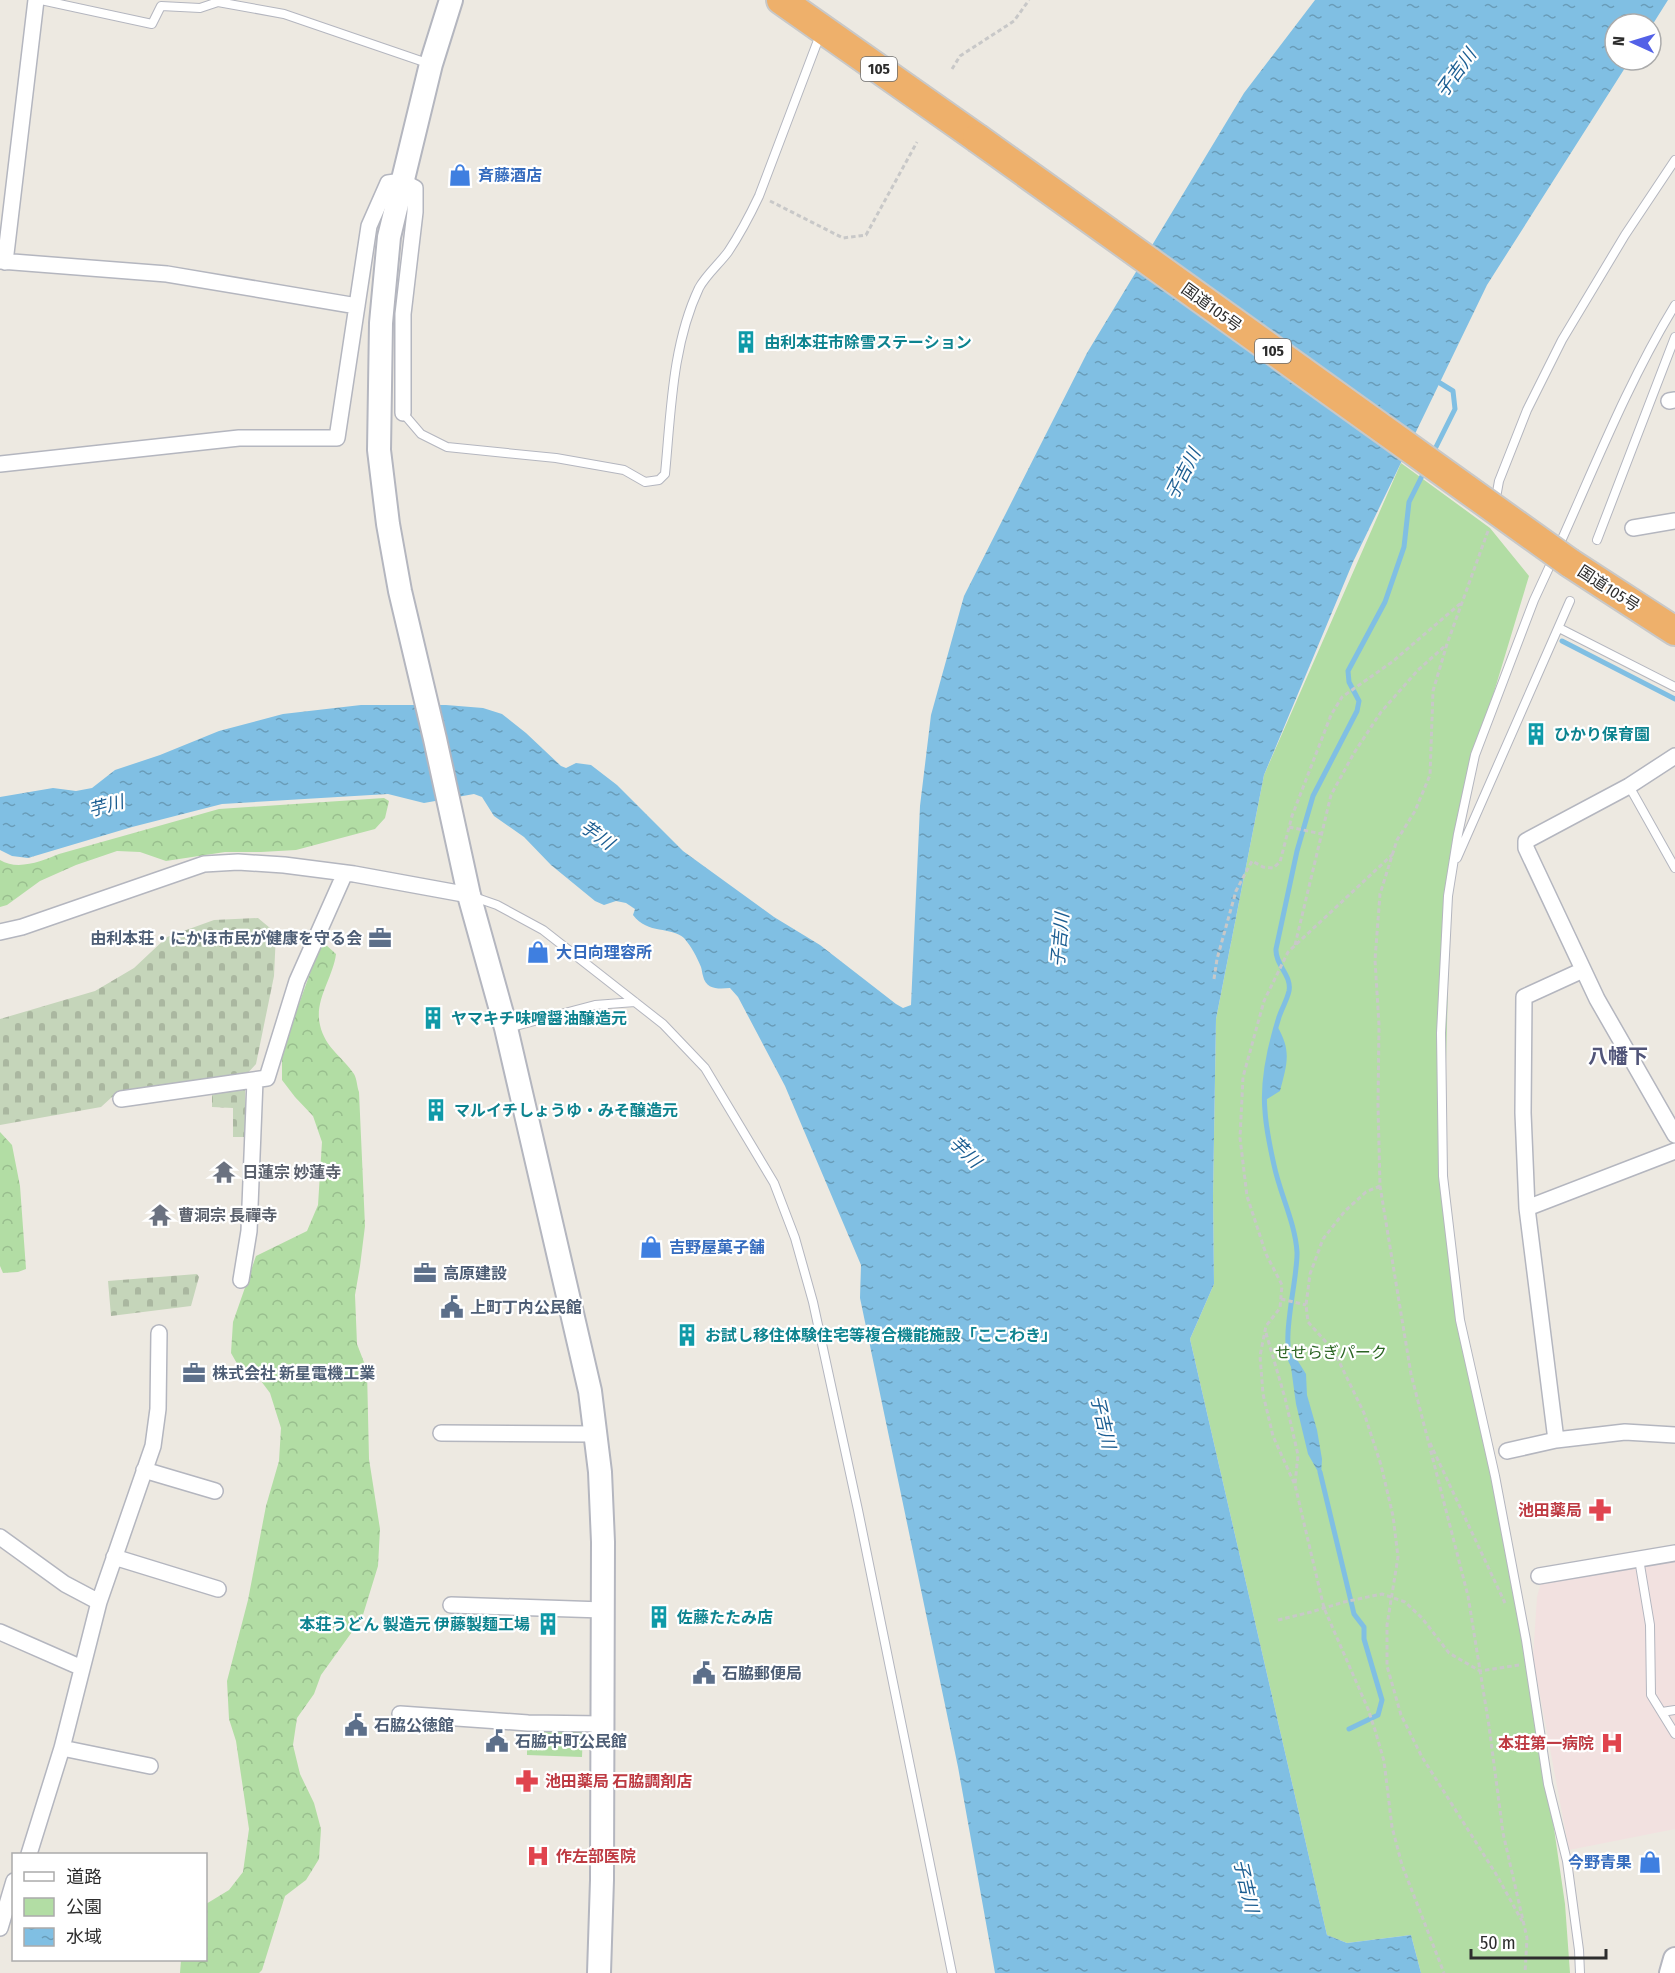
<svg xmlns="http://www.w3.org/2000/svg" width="1675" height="1973" font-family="'Fira Sans Condensed','Noto Sans JP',sans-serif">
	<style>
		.medical { fill: #f2e1e0 }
		.forest { fill: url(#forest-crowns) }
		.cemetery { fill: url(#cemetery-stones) }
		.park { fill: #b2dda4 }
		.water { fill: url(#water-ripples) }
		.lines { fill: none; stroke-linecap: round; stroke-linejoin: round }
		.stream { stroke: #80bfe3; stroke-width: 5 }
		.lane-casing { stroke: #b4b6bf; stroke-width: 10 }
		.street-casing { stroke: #b4b6bf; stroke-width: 18 }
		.secondary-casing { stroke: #b4b6bf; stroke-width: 26 }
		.highway-casing { stroke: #c8c8c8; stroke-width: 32 }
		.path { stroke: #c8c8c8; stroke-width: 3; stroke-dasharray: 4.5 3; stroke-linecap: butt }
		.lane { stroke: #fff; stroke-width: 8 }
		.street { stroke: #fff; stroke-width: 15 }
		.secondary { stroke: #fff; stroke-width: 22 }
		.highway { stroke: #eeb06b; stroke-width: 28 }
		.highway-bridge-casing { stroke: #c8c8c8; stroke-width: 32; stroke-linecap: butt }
		.highway-bridge { stroke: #eeb06b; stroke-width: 28 }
		.labels { text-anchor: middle; stroke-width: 4.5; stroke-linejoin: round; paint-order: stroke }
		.shield { fill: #fff; stroke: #6c6c6c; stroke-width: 1.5 }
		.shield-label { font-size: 15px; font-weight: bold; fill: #2d2d2d }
		.shop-label { font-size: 16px; font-weight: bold; fill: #366cbe; stroke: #fff; text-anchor: start }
		.street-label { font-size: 16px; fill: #2d2d2d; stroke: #fff }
		.culture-label { font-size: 16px; font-weight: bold; fill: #0d838f; stroke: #fff; text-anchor: start }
		.service-label { font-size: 16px; font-weight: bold; fill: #4e5e75; stroke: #fff; text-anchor: start }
		.worship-label { font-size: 16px; font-weight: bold; fill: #5b616d; stroke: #fff; text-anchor: start }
		.park-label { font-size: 16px; fill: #2b6423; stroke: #fff }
		.health-label { font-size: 16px; font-weight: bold; fill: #be3a42; stroke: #fff; text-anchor: end }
		.water-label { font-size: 18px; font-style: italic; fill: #1c5e92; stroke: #fff }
		.quarter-label { font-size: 20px; font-weight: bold; fill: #515579; stroke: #fff }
	</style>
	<defs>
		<pattern id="forest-crowns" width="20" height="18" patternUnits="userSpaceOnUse" patternTransform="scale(1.5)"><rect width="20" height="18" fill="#b2dda4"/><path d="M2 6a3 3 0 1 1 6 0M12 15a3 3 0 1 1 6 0" fill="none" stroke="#99be8e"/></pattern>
		<pattern id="cemetery-stones" width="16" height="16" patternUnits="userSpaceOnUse" patternTransform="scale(1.5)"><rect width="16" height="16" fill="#c5d5ba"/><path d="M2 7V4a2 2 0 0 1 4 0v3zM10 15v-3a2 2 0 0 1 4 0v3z" fill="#aab7a0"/></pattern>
		<pattern id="water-ripples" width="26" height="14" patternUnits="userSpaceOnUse" patternTransform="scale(1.5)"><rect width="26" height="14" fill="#80bfe3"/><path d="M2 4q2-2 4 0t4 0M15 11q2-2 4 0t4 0" fill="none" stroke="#699cb8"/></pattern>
	</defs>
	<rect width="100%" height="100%" fill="#ede9e1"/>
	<path class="medical" d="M1675 1560V1829L1569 1850 1533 1658 1537 1597 1541 1582Z"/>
	<path class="forest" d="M384 798 389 801 385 818 375 829 296 850 261 852H225L166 861 140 852 117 851 76 865 40 881 7 905 0 907V860C18 871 42 861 59 854L219 809Z
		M325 944 336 954C333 978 314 1000 320 1025 325 1048 343 1057 354 1074 357 1079 357 1087 359 1092L365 1226 360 1266 355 1295 357 1344 367 1370 369 1459 380 1529 378 1566 362 1618 321 1675 314 1694 297 1718 293 1745 300 1774 314 1803 321 1829 319 1859 306 1880 285 1896 262 1970 259 1973H180L181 1960H206V1904L229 1890 243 1872 249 1829 236 1741 229 1719 227 1681 248 1600 266 1506 279 1461 281 1428 270 1393 258 1377 239 1367 231 1353 233 1322 256 1256 307 1231 318 1205 322 1142 313 1116 295 1097 282 1080V1051L318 951Z
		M0 1132 12 1145 20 1186 26 1269 18 1272 3 1273 0 1266Z"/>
	<path class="cemetery" d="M258 918 276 933 274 976 256 1064 245 1076 112 1097 101 1107 0 1125V1019L95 991 134 968 167 937 214 920Z
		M229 1089H245L246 1137H233V1108L212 1107V1095Z
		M197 1274 199 1277 191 1306 111 1316 108 1281Z"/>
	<path class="park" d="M1401 463 1490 528 1529 576 1475 755 1451 873 1443 1176 1468 1359 1530 1664 1565 1904 1570 1973H1421L1411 1935 1347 1943 1327 1935 1190 1339 1214 1284 1213 1196 1216 1019 1264 775Z
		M527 1729 583 1731 582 1757 527 1755Z"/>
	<path class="water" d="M1315 0H1668L1651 27V24H1615V60H1630L1487 285 1353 562 1264 775 1216 1019 1213 1196 1214 1284 1190 1339 1327 1935 1347 1943 1411 1935 1421 1973H995L958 1767 860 1298 861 1265 785 1086 738 997 730 988C719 989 706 990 703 976 702 973 702 970 701 967 697 957 691 946 684 938 671 926 648 935 633 915L635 909 626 903 616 901 604 905 595 901 551 865 524 837 494 816 482 797 474 794 424 803 388 794 222 804 132 827 28 858 12 856 0 850V797L53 788 76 791 92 788 115 770 160 755 219 731 283 714 361 705H446L483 708 502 714 526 733 561 766 566 768 576 763 591 765 617 785 683 851 774 917 820 945 896 1004 903 1008 911 1005 920 806 931 715 964 596 1087 353 1244 93Z
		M1277 1026C1292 1051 1287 1064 1280 1091L1264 1101V1088Z
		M1296 1358 1306 1374 1307 1395 1317 1430 1322 1459 1321 1477 1308 1454 1296 1404 1290 1360Z"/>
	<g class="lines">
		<path class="stream" d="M1433 453 1455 409 1453 391 1440 383
			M1562 641 1675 699
			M1293 1365C1279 1344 1298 1279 1297 1252 1295 1222 1280 1194 1274 1165 1270 1147 1266 1128 1265 1111 1262 1080 1270 1046 1279 1017 1282 1008 1287 1000 1289 991 1292 975 1275 965 1276 949L1297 851 1313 796 1357 711 1359 701 1349 682 1348 671 1385 602 1404 547 1409 502 1425 470
			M1320 1472 1354 1614 1364 1627V1639L1382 1700 1378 1715 1349 1729"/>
		<g class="lane-casing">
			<path id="lane" d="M41 0 152 24 161 6 200 8 218 2 284 14 430 64
				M403 413 421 434 447 447 556 458 624 470 645 482 659 480 665 474C671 412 672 345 699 288 706 275 719 264 728 252 740 234 750 215 759 196L820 35
				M1495 503 1499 481 1527 410 1562 340 1625 235 1675 160
				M1597 540 1675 337
				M1558 548C1595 466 1628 382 1675 305
				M1553 559 1534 600 1475 755 1458 834 1448 896 1441 1033 1443 1176 1460 1320 1495 1476 1526 1640 1548 1784 1567 1861 1579 1950 1580 1973
				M1559 628 1675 687
				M1629 786 1675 868
				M1457 858 1570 601
				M474 897 497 905 543 930 663 1024 705 1068 774 1183 795 1238 813 1302 858 1510 952 1973
				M508 1028 595 1005 635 1002
				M1639 1559 1650 1625 1651 1695 1675 1734
				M1662 1712 1675 1710"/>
		</g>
		<g class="street-casing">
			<path id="street" d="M0 261 167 274 357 306
				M5 262 36 0
				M1669 401 1675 400
				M0 464 239 438H337L369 226 388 183 402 181 415 188V212L403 314V413
				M1633 528 1675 521
				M1675 756 1629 786 1526 841V848L1597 999 1675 1135
				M0 932 22 927 204 864 238 862 284 865 354 874 469 895
				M121 1099 267 1078 297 981 345 873
				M1527 1208 1675 1151
				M241 1280 249 1231 255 1080
				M441 1433 595 1434
				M1556 1440 1527 1208 1523 1113 1524 997 1583 970
				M1507 1451 1556 1440 1625 1432 1675 1435
				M144 1470 215 1491
				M0 1537 65 1584 99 1602
				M114 1557 218 1589
				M1539 1576 1675 1553
				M451 1605 603 1610
				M0 1632 82 1668
				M400 1714 528 1723 602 1724
				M62 1748 150 1766
				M29 1854 62 1748 99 1602 153 1446 158 1409 159 1333
				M0 1928 14 1881"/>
		</g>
		<g class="secondary-casing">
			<path id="secondary" d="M451 0 431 64 389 237 381 323 379 450 388 524 400 591 435 739 469 895 506 1028 590 1391 600 1472 603 1542 602 1880 599 1973
				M1671 1973 1675 1959"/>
		</g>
		<g class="highway-casing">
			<path id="highway" d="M781 0 977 138
				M1570 563 1675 631"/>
		</g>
		<path class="path" d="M952 69 960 56 1014 21 1029 0
			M770 201 843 238 866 235 917 142
			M1488 531 1447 644 1433 691 1430 775 1415 811 1397 840 1380 894 1375 960 1379 1025 1378 1105 1380 1186 1411 1374 1468 1596 1489 1726 1503 1833 1527 1938 1525 1973
			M1289 827 1322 834
			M1393 854 1288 952 1264 1001 1243 1077 1240 1138 1247 1196 1266 1254 1282 1285 1280 1308 1266 1326 1260 1356 1263 1394 1273 1436 1295 1485 1324 1608 1368 1709 1375 1730 1384 1761 1392 1827 1402 1865 1444 1973
			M1295 945 1331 795 1354 753 1381 712 1418 670 1446 645
			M1214 979 1217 959 1236 891 1252 861 1263 867 1273 868 1280 862 1292 816 1331 715 1342 697 1392 662 1461 603
			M1380 1186 1366 1192 1345 1211 1323 1239 1310 1274 1306 1305 1308 1322 1334 1351 1364 1413 1381 1465 1393 1516 1398 1557 1387 1625V1666L1401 1715 1422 1757 1496 1874 1522 1921
			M1281 1299 1306 1305
			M1266 1333 1285 1398 1298 1455 1295 1484
			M1430 1443 1505 1603
			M1278 1620 1311 1612 1344 1602 1382 1594 1405 1602 1422 1618 1449 1653 1480 1671 1519 1665"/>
		<use href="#lane" class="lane"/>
		<use href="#street" class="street"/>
		<use href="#secondary" class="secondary"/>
		<use href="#highway" class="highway"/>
		<g class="highway-bridge-casing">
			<path id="highway-bridge" d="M977 138 1570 563"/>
		</g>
		<use href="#highway-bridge" class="highway-bridge"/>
	</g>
	<defs>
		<g id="shop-bare" transform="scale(1.8)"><path d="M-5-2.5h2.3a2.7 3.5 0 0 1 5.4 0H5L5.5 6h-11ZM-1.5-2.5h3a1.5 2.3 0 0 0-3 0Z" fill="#3f7fe0" stroke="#fff" stroke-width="2.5" paint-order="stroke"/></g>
		<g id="building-bare" transform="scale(1.8)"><path d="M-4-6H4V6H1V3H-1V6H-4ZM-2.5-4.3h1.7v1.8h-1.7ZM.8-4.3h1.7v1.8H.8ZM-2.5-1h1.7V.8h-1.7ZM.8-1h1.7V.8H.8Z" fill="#0f9aa8" stroke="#fff" stroke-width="2.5" paint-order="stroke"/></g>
		<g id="office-bare" transform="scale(1.8)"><path d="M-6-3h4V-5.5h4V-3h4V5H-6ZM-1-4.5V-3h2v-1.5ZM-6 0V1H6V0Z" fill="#5c6f8a" stroke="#fff" stroke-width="2.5" paint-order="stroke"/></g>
		<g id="temple-bare" transform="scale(1.8)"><path d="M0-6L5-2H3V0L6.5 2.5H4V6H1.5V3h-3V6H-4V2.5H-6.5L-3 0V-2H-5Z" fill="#6b7280" stroke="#fff" stroke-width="2.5" paint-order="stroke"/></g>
		<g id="civic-bare" transform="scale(1.8)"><path d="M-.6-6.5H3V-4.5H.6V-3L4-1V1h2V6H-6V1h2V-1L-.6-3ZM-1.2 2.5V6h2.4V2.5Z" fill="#5c6f8a" stroke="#fff" stroke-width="2.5" paint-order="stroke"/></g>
		<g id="pharmacy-bare" transform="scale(1.8)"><path d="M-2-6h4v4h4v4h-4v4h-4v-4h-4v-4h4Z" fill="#e0444e" stroke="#fff" stroke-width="2.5" paint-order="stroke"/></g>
		<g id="hospital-bare" transform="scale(1.8)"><path d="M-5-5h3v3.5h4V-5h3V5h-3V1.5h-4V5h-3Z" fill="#e0444e" stroke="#fff" stroke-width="2.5" paint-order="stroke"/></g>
	</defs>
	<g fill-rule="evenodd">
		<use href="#shop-bare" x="460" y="175"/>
		<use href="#building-bare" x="746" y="342"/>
		<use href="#building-bare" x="1536" y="734"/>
		<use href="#office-bare" x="380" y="938"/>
		<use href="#shop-bare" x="538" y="952"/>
		<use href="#building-bare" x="433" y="1018"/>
		<use href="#building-bare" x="436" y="1110"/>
		<use href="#temple-bare" x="224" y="1172"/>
		<use href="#temple-bare" x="160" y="1215"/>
		<use href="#shop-bare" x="651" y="1247"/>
		<use href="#office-bare" x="425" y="1273"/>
		<use href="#civic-bare" x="452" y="1307"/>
		<use href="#building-bare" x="687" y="1335"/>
		<use href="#office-bare" x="194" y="1373"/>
		<use href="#pharmacy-bare" x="1600" y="1510"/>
		<use href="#building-bare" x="659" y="1617"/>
		<use href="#building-bare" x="548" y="1624"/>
		<use href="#civic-bare" x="704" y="1673"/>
		<use href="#civic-bare" x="356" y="1725"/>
		<use href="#civic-bare" x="497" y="1741"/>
		<use href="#hospital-bare" x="1612" y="1743"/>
		<use href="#pharmacy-bare" x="527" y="1781"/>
		<use href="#hospital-bare" x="538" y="1856"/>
		<use href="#shop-bare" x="1650" y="1862"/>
	</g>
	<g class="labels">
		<g class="shield">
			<rect x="861" y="57" width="36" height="24" rx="4.5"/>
			<rect x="1255" y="339" width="36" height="24" rx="4.5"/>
		</g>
		<g class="shield-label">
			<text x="879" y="74">105</text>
			<text x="1273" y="356">105</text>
		</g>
		<g class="shop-label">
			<text x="478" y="181">斉藤酒店</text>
			<text x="556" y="958">大日向理容所</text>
			<text x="669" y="1253">吉野屋菓子舗</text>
			<text x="1632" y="1868" text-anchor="end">今野青果</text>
		</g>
		<g class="street-label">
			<text transform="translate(1212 307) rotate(36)" y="6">国道105号</text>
			<text transform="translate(1609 588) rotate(33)" y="6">国道105号</text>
		</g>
		<g class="culture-label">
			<text x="764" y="348">由利本荘市除雪ステーション</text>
			<text x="1554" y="740">ひかり保育園</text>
			<text x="451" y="1024">ヤマキチ味噌醤油醸造元</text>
			<text x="454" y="1116">マルイチしょうゆ・みそ醸造元</text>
			<text x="705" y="1341">お試し移住体験住宅等複合機能施設「ここわき」</text>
			<text x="677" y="1623">佐藤たたみ店</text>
			<text x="530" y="1630" text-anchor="end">本荘うどん 製造元 伊藤製麺工場</text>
		</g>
		<g class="service-label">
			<text x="362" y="944" text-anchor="end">由利本荘・にかほ市民が健康を守る会</text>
			<text x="443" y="1279">高原建設</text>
			<text x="470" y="1313">上町丁内公民館</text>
			<text x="212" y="1379">株式会社 新星電機工業</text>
			<text x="722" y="1679">石脇郵便局</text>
			<text x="374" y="1731">石脇公徳館</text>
			<text x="515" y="1747">石脇中町公民館</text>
		</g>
		<g class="worship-label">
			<text x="242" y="1178">日蓮宗 妙蓮寺</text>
			<text x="178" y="1221">曹洞宗 長禪寺</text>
		</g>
		<g class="park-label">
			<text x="1331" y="1358">せせらぎパーク</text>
		</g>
		<g class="health-label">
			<text x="1582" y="1516">池田薬局</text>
			<text x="1594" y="1749">本荘第一病院</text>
			<text x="545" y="1787" text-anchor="start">池田薬局 石脇調剤店</text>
			<text x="556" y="1862" text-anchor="start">作左部医院</text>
		</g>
		<g class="water-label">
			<text transform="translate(1456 73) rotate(-54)" y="6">子吉川</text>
			<text transform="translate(1183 474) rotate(-63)" y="6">子吉川</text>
			<text transform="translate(106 806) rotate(-15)" y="6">芋川</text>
			<text transform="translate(597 835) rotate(35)" y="6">芋川</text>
			<text transform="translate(1060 940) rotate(-85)" y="6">子吉川</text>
			<text transform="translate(965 1152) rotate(44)" y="6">芋川</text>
			<text transform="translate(1103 1422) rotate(77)" y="6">子吉川</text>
			<text transform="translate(1246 1886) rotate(77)" y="6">子吉川</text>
		</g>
		<g class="quarter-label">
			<text x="1618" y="1063">八幡下</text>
		</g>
	</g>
	<rect x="12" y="1853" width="195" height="108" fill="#ffffff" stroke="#ababab" stroke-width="1.5"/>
	<rect x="24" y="1872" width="30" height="9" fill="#ffffff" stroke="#ababab" stroke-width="1.5"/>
	<text x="66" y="1883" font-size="18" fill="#2d2d2d">道路</text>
	<rect x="24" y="1898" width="30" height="18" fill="#b2dda4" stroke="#ababab" stroke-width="1.5"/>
	<text x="66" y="1913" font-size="18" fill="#2d2d2d">公園</text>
	<rect x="24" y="1928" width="30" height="18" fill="url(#water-ripples)" stroke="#ababab" stroke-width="1.5"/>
	<text x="66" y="1943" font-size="18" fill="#2d2d2d">水域</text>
	<g transform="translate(1633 42) rotate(274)"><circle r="28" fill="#ffffff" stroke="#ababab" stroke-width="1.5"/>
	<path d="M0-4.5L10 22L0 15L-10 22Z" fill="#5361e7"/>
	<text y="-9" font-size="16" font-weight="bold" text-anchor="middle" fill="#2d2d2d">N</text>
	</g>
	<path d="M1471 1949v9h135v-9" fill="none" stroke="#2d2d2d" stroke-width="3"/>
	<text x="1480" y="1949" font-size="18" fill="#2d2d2d" stroke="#ffffff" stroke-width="4.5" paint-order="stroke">50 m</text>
</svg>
